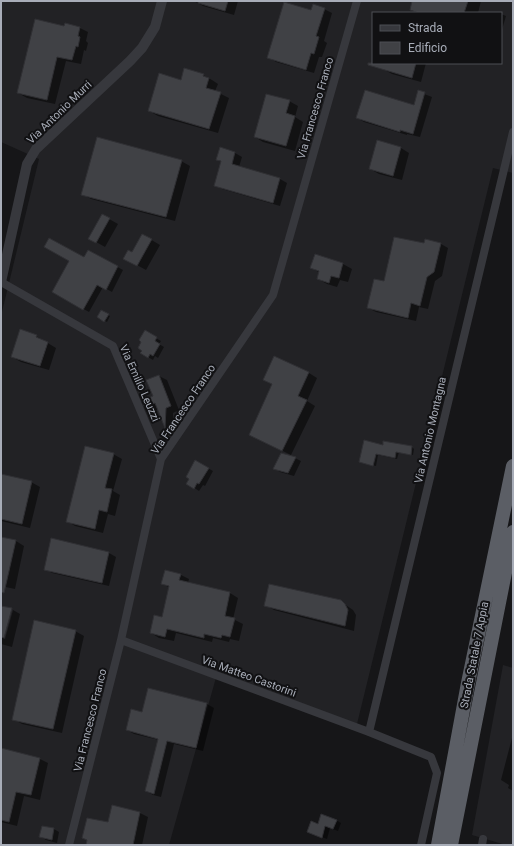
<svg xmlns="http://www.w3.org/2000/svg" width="514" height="846" font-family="Roboto,sans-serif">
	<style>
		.built { fill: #222225; fill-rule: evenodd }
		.shadow { fill: #0007 }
		.building { fill: #404145; stroke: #303034 }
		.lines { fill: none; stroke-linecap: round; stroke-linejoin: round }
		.minor { stroke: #37383d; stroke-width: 8 }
		.tertiary { stroke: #37383d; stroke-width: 10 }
		.trunk { stroke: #5b5e65; stroke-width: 14 }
		.labels { text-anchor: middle; stroke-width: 4; stroke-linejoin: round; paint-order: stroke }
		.street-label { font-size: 11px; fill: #a8adb8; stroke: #111113 }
	</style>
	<rect width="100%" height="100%" fill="#161618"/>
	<path class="built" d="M1 1H513V173L493 168 357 724 217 674 169 845H1V316L39 159 1 142ZM373 13H501V63H373Z
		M503 665 513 668V845H506L472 835Z"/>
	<path class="shadow" d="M194 1H238L234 15 203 6Z
		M413 1H481L478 13H417L411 10Z
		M324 9 332 13 324 41 327 43 322 57H319L314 73 276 62 268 57 312 12Z
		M501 14 506 16 501 33Z
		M65 27 80 28 88 32 86 41 88 43 86 51 84 50 81 64 66 61 55 104 27 98 18 93Z
		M385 63H426L421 82 392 74 383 69Z
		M185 70 203 75 212 80 218 84 215 91 229 98 218 133 158 116 149 111 181 81Z
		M419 92 432 97 420 137 407 134V135L364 122 357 118 414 106Z
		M289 101 298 106 295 117 303 122 295 151 263 142 255 137Z
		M377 141 401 148 409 153 402 180 379 174 370 169Z
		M235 153 242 157 239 167 280 179 287 183 280 206 222 189 215 185 222 162 217 160Z
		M181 161 190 166 175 221 91 199 82 194Z
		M102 215 118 224 105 247 89 238Z
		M143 235 160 245 146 270 124 258 132 253Z
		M441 244 448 248 442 276 435 281 428 309 419 307 416 321 376 312 368 308 385 283 425 245Z
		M88 251 123 270 112 292 103 287 89 312 53 292 84 259Z
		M315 255 343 264 352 269 348 282 340 280 337 287 327 284 318 279 320 273 312 268Z
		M101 311 110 316 107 322 98 317Z
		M145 332 161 341 159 344 164 347 158 358 155 356 153 360 141 353 143 350Z
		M36 336 56 348 49 370 21 362 12 357Z
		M309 373 317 378 307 401 315 406 291 455 250 435Z
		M159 376 167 380 179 410 173 413V431L166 427 159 409 154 411 146 407 144 401 154 397Z
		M384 442 412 447 414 449 413 455 399 452 397 459 378 455 376 466 363 463 383 446Z
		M113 454 122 459 113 491 120 495 115 516 108 514 103 533 75 526 67 521Z
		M295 458 301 461 294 476 280 472 274 468Z
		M195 461 213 471 205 486 203 485 199 491 187 483 190 479Z
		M1 475 31 482 40 487 30 528 1 521Z
		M1 538 16 541 24 546 15 589 1 586Z
		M52 540 109 553 116 557 109 586 52 573 45 569Z
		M181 575 189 579 188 583 230 593 238 598 233 619 243 624 239 641 230 639 229 642 213 638 212 642 176 633 174 641 159 638 151 633 162 618 170 588 163 584Z
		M340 601 353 610 356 615 354 631 274 610 265 605Z
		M1 607 5 634 4 639H5L13 610 20 614 12 647 1 644Z
		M75 631 84 636 62 733 22 724 13 719Z
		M148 689 207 704 214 708 203 751 174 744 161 797 153 795 146 791 159 740 134 734 127 730 142 713Z
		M513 734V791L508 788 509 785 501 780Z
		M1 749 40 759 48 763 40 800 24 796 17 826 1 822Z
		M112 806 140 813 148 817 142 845H87L108 824Z
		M336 820 341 823 338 831 330 828 327 839 308 832 318 825Z
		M43 827 54 829 59 832 57 843 46 840 41 837Z"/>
	<path class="building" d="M198 1H228L225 11 198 3Z
		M412 1H468L464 13H419L410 10Z
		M284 2 311 10 313 4 325 8 316 36 319 37 314 54 311 53 306 70 267 58Z
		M35 19 64 26 65 23 80 27 78 36 80 37 78 47 76 46 72 60 57 57 47 100 17 93Z
		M368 63H416L412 78 368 65Z
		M184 68 204 74 203 76 209 78 206 88 221 92 209 129 148 111 159 73 181 80Z
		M365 90 414 105 418 90 425 92 413 134 400 130V132L356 118Z
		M266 94 290 100 286 113 295 116 286 146 254 137Z
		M97 137 182 160 166 217 81 195Z
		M377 140 401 147 393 176 369 169Z
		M220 147 235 152 232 164 280 178 273 203 214 186 221 161 216 160Z
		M102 214 110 218 96 243 88 239Z
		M142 234 152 239 137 266 123 259 128 250 132 252Z
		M394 237 424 243 425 239 441 243 434 272 427 277 420 306 411 303 408 318 367 308 374 279 384 281Z
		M49 238 84 257 88 250 118 266 106 290 97 285 83 310 52 292 69 261 44 247Z
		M315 254 343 263 339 278 331 276 329 283 317 279 319 271 310 268Z
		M101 310 109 314 104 322 97 317Z
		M20 329 37 335 36 337 48 342 40 366 11 357Z
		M145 330 157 337 155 341 160 344 153 356 150 354 148 358 140 353 142 351 138 348 141 342 139 340Z
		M274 356 309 372 298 396 307 400 282 451 249 435 272 384 263 380Z
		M159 375 171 406 166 408 165 428 155 403 145 407 142 401 153 396 146 380Z
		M364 440 383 445V441L412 446 411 455 396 452 395 458 376 454 373 466 359 462Z
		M85 446 114 453 105 488 112 489 107 512 99 510 95 529 66 522Z
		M281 453 296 457 288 473 273 469Z
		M195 460 209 468 199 484 197 483 194 489 186 484 189 479 186 477Z
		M1 474 32 481 22 524 1 519Z
		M1 537 16 540 4 593 1 592Z
		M51 538 109 552 102 583 44 570Z
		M165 570 181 574 179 580 230 592 225 616 235 618 230 637 222 635 221 638 204 634V638L167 629 165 637 150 633 154 615 162 617 169 586 161 584Z
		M269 584 341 600 345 604 348 610 345 626 264 606Z
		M1 606 12 608 4 638 1 637Z
		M34 620 76 630 53 729 12 720Z
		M148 688 207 703 196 748 167 741 154 794 145 791 158 739 126 730 131 709 142 712Z
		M1 748 40 758 31 795 16 792 9 822 1 820Z
		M112 805 140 812 133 845H86L87 840 82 838 87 818 108 822Z
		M321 814 337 820 333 829 325 826 322 838 307 832 311 821 318 824Z
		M42 826 54 828 52 840 39 837Z"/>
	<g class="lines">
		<path class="minor" d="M1 282 113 346 161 459
			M121 640 369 732 431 757 437 773 421 845
			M369 732 513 132
			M69 845 121 640 161 459 273 295 357 1
			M482 845 483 839"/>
		<path class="tertiary" d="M1 282 27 164 36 149 130 61 142 48 155 27 162 1"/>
		<path class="trunk" d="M438 845 468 683 513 466
			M451 845 513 532"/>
	</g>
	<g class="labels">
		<g class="street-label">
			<text transform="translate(315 108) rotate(-74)" y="4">Via Francesco Franco</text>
			<text transform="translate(59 112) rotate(-44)" y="4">Via Antonio Murri</text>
			<text transform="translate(140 383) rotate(66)" y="4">Via Emilio Leuzzi</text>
			<text transform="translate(183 409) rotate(-56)" y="4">Via Francesco Franco</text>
			<text transform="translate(430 430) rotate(-77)" y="4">Via Antonio Montagna</text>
			<text transform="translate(474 655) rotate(-79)" y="4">Strada Statale 7 Appia</text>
			<text transform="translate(249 676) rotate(20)" y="4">Via Matteo Castorini</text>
			<text transform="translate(90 720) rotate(-76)" y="4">Via Francesco Franco</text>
		</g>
	</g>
	<rect width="514" height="846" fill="none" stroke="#a8adb8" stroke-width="4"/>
	<rect x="372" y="12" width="130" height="52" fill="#111113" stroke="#4d4f55"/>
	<rect x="380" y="25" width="20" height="6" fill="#37383d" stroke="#4d4f55"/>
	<text x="408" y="32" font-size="12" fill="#a8adb8">Strada</text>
	<rect x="380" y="42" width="20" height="12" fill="#404145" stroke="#4d4f55"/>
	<text x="408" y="52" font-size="12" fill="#a8adb8">Edificio</text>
</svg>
